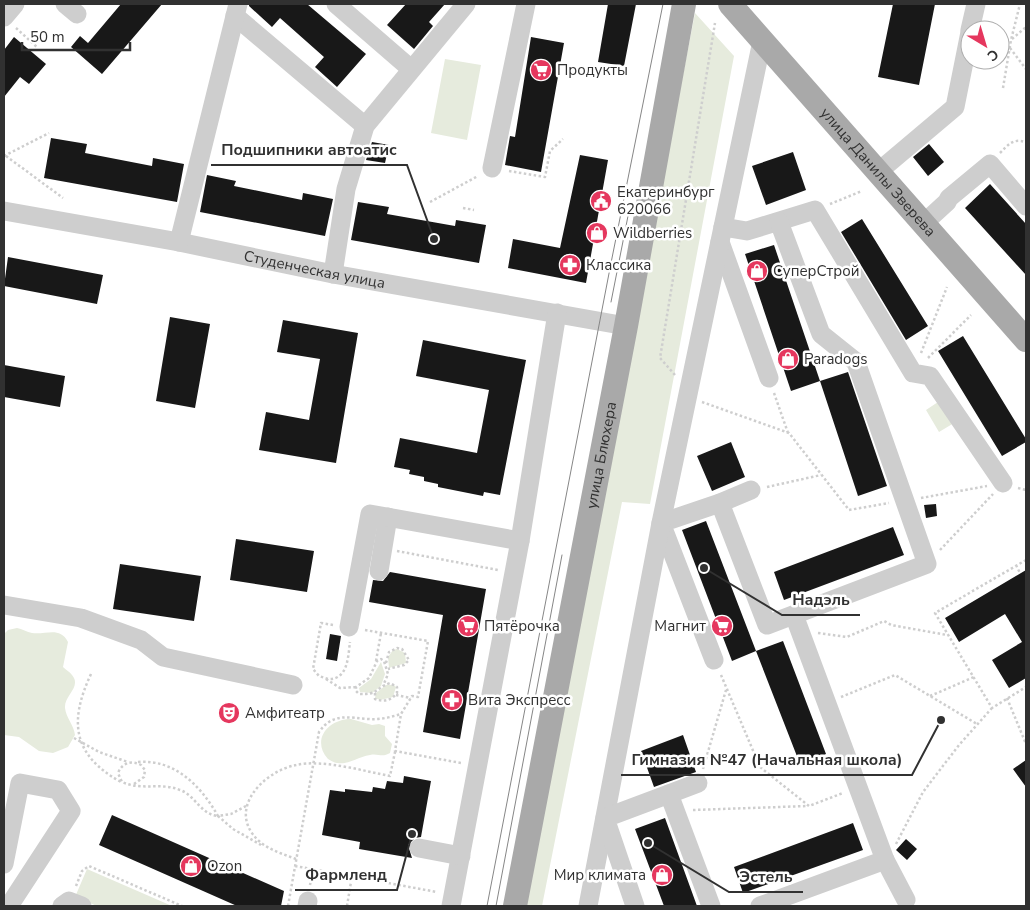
<svg xmlns="http://www.w3.org/2000/svg" width="1030" height="910" font-family="'Nunito Sans',sans-serif">
	<style>
		.green { fill: #e6ebdd }
		.building { fill: #181818 }
		.lines { fill: none; stroke-linecap: round; stroke-linejoin: round }
		.path { stroke: #cecece; stroke-width: 2.5; stroke-dasharray: 2.5 2.5; stroke-linecap: butt }
		.minor { stroke: #cecece; stroke-width: 19 }
		.major { stroke: #a9a9a9; stroke-width: 24 }
		.tram { stroke: #868686; stroke-width: 1 }
		.labels { text-anchor: middle; stroke-width: 5; stroke-linejoin: round; paint-order: stroke }
		.poi-label { font-size: 15px; fill: #313131; stroke: #fff; text-anchor: start }
		.street-label { font-size: 15px; fill: #313131; stroke: #fff }
		.leader { fill: none; stroke: #313131; stroke-width: 2 }
		.callout-dot { fill: #313131; stroke: #fff; stroke-width: 2 }
		.callout-label { font-size: 16px; text-anchor: middle; font-weight: bold; fill: #313131; stroke: #fff; stroke-width: 5; stroke-linejoin: round; paint-order: stroke }
	</style>
	<rect width="100%" height="100%" fill="#fff"/>
	<path class="green" d="M695 13 734 56 650 504 622 502 542 906H522Z
		M445 59 481 65 467 140 431 133Z
		M941 400 954 423 939 432 926 410Z
		M17 628C22 629 27 632 32 633 46 635 60 626 68 642L63 667C66 670 69 671 72 675 82 687 64 695 65 708 66 718 74 725 75 735L68 747 53 753 39 751 19 737 4 735V634L8 630Z
		M397 649 405 653 406 663 389 668 388 657 393 650Z
		M381 662 385 674 381 686 372 693 360 692 359 688 371 679Z
		M386 685H394L396 687 393 697 380 700 375 698 376 693Z
		M351 719 372 725 379 724 385 726V736L392 744 390 753C382 758 378 753 370 755 355 757 344 770 328 759 311 740 328 719 351 719Z
		M87 869 172 906H97L75 897Z"/>
	<path class="building" d="M121 4H162L102 74 71 47 80 36 88 43Z
		M249 4H307L366 54 337 87 315 67 324 57 280 18 272 27 249 6Z
		M406 4H445L429 22 433 26 414 49 387 25Z
		M608 4H636L624 66 598 62Z
		M893 4H935L919 85 878 77Z
		M14 37 46 64 29 84 20 77 4 97V50Z
		M531 37 564 43 541 172 505 165 510 136 515 137Z
		M51 138 87 144 85 153 152 166 153 158 184 164 177 202 44 178Z
		M372 142 389 145 385 163 366 160Z
		M929 144 944 162 928 176 913 157Z
		M793 152 806 190 766 205 752 166Z
		M580 155 608 160 586 283 508 268 513 239 560 248Z
		M207 175 236 181 234 186 302 200 303 193 333 199 325 236 200 212Z
		M990 184 1026 224V275L965 208Z
		M358 202 389 207 387 214 455 226 456 220 486 225 479 263 351 240Z
		M862 219 928 326 906 340 841 232Z
		M774 245 820 381 791 391 745 254Z
		M8 257 103 275 97 304 4 286Z
		M170 317 210 324 195 408 156 401Z
		M283 320 358 333 336 463 259 450 266 412 309 420 320 359 277 352Z
		M963 336 1026 439V442L1002 456 938 351Z
		M423 340 526 360 500 495 484 492 483 496 438 487V484L424 481V477L409 474 410 470 394 467 400 438 477 453 489 390 416 376Z
		M4 365 65 376 60 407 4 397Z
		M848 372 887 486 858 496 820 381Z
		M731 442 745 477 712 491 697 456Z
		M936 504 937 516 926 518 924 505Z
		M706 521 756 651 732 661 682 530Z
		M893 527 904 555 784 600 774 572Z
		M236 539 314 551 307 592 230 580Z
		M120 564 201 576 194 621 113 609Z
		M1026 570V678L1009 688 992 660 1022 642 1005 614 959 642 945 618Z
		M390 572 486 589 460 739 423 732 443 615 369 602 373 580 383 581Z
		M330 634 341 636 337 661 326 659Z
		M783 641 826 754 800 764 756 651Z
		M683 735 696 772 654 787 641 751Z
		M1026 760V787L1013 769Z
		M404 776 431 781 421 837 415 838 408 845 412 858 359 849 360 842 322 835 330 790 345 792V789L372 792 373 787 385 789 387 781 403 783Z
		M112 815 284 891 281 906H237L99 845Z
		M665 818 697 906H664L635 829Z
		M853 823 863 850 743 893 734 867Z
		M906 839 917 849 907 860 896 850Z"/>
	<g class="lines">
		<path class="path" d="M16 28 38 48
			M1012 39 1026 27
			M1010 48 1026 69
			M1003 88 1011 40 1020 4
			M1000 153C1008 145 1013 138 1025 142
			M4 156 49 133
			M6 156 63 198
			M509 171 545 177 550 151 563 139
			M430 202 478 176
			M830 204 862 191
			M463 208 474 210
			M921 353 947 287
			M928 358 971 315
			M675 375 660 358 715 23
			M774 393 788 433
			M702 402 789 433 849 510 889 503
			M767 487 821 475
			M1018 488 1026 490
			M921 498 987 486
			M940 550 993 494
			M397 551 498 570
			M1026 560 935 613 992 708 1026 687
			M1016 565 1020 573
			M333 625 321 623 313 669 319 676 328 679C348 680 348 657 350 642
			M365 630 428 641 418 697 412 696 401 714 395 751 461 763
			M818 633 847 637 884 621 891 625 947 635
			M376 661 381 633
			M386 663 389 652 397 648 402 649 409 660 404 665 388 669
			M91 674C69 721 72 755 121 782
			M721 675 760 767 809 806 843 793
			M326 679 340 688 356 687
			M375 693V699C383 702 391 701 397 693V687L390 683C375 688 379 695 359 694L356 691V687L369 678 377 661 381 659 384 661 388 674 383 686
			M396 695 411 698
			M930 696 974 677
			M841 697 895 675 977 724
			M1007 698 1026 744
			M74 738 99 752 128 762
			M138 762C175 759 201 786 218 816
			M703 769 726 690
			M134 784 144 777 145 770 141 765C131 760 122 763 118 773L122 782C142 791 161 782 180 790 195 795 201 815 218 816
			M246 806 231 814 218 816 233 829 261 845
			M693 810 808 806
			M896 844 923 792 959 745 992 708
			M296 859C283 854 269 850 259 841 225 810 264 771 296 765 323 759 363 771 390 776L395 752
			M295 866 437 892
			M310 885 313 870
			M76 886 82 871 89 866 182 906
			M288 906 319 732C333 712 349 718 369 719 380 720 391 717 401 714
			M347 906 352 876"/>
		<g class="minor">
			<path d="M65 4 77 14"/>
			<path d="M336 4 411 69"/>
			<path d="M235 16 365 126"/>
			<path d="M4 17 15 4"/>
			<path d="M970 30 976 4"/>
			<path d="M492 168 526 4"/>
			<path d="M878 172 955 107 970 32"/>
			<path id="s1" d="M4 211 179 242 333 274 626 326"/>
			<path d="M923 224 947 202 949 198 990 164 1026 206"/>
			<path d="M723 227 747 231 815 210 913 373 930 376 1003 483"/>
			<path d="M179 242 238 4"/>
			<path d="M720 242 769 378"/>
			<path d="M333 274 346 189 365 126 466 4"/>
			<path d="M720 503 751 490"/>
			<path d="M520 541 557 313"/>
			<path d="M379 571 388 517"/>
			<path d="M4 605 81 618 141 640 163 657 293 685"/>
			<path d="M349 627 370 514 520 541 451 906"/>
			<path d="M714 660 661 523 720 503 767 625 927 564 856 362 821 334 779 222"/>
			<path d="M669 794 698 783"/>
			<path d="M419 848 461 856"/>
			<path d="M885 860 906 900"/>
			<path d="M4 864 20 783 58 790 71 811 9 906"/>
			<path d="M62 906 69 901 82 906"/>
			<path d="M307 906 308 901"/>
			<path d="M588 906 661 523 762 41"/>
			<path d="M635 906 605 818 669 794 711 906"/>
			<path d="M760 906 885 860 794 615"/>
		</g>
		<g class="major">
			<path id="s2" d="M730 4 1026 340"/>
			<path id="s3" d="M515 906 626 326 684 4"/>
		</g>
		<path class="tram" d="M611 302 629 211
			M487 906 611 263 663 4
			M496 906 562 555"/>
	</g>
	<defs>
		<g id="supermarket-disc" transform="scale(1.125)"><circle r="9.5" fill="#e5375e" stroke="#fff"/><path d="M-6-5.5h2.5l.6 2H6L4.5 2H-2.5L-4.4-4H-6ZM-1.5 3.2a1.3 1.3 0 1 0 .1 0ZM3 3.2a1.3 1.3 0 1 0 .1 0Z" fill="#fff"/></g>
		<g id="civic-disc" transform="scale(1.125)"><circle r="9.5" fill="#e5375e" stroke="#fff"/><path d="M-.6-6.5H3V-4.5H.6V-3L4-1V1h2V6H-6V1h2V-1L-.6-3ZM-1.2 2.5V6h2.4V2.5Z" fill="#fff"/></g>
		<g id="shop-disc" transform="scale(1.125)"><circle r="9.5" fill="#e5375e" stroke="#fff"/><path d="M-5-2.5h2.3a2.7 3.5 0 0 1 5.4 0H5L5.5 6h-11ZM-1.5-2.5h3a1.5 2.3 0 0 0-3 0Z" fill="#fff"/></g>
		<g id="pharmacy-disc" transform="scale(1.125)"><circle r="9.5" fill="#e5375e" stroke="#fff"/><path d="M-2-6h4v4h4v4h-4v4h-4v-4h-4v-4h4Z" fill="#fff"/></g>
		<g id="theatre-disc" transform="scale(1.125)"><circle r="9.5" fill="#e5375e" stroke="#fff"/><path d="M-5-5.5Q0-4 5-5.5V0Q5 5 0 6Q-5 5-5 0ZM-3.3-2.5H-1v1.5H-3.3ZM1-2.5H3.3v1.5H1ZM-2.8 1Q0 5.5 2.8 1Z" fill="#fff"/></g>
	</defs>
	<g fill-rule="evenodd">
		<use href="#supermarket-disc" x="541" y="70"/>
		<use href="#civic-disc" x="601" y="201"/>
		<use href="#shop-disc" x="597" y="233"/>
		<use href="#pharmacy-disc" x="570" y="265"/>
		<use href="#shop-disc" x="757" y="271"/>
		<use href="#shop-disc" x="788" y="359"/>
		<use href="#supermarket-disc" x="468" y="626"/>
		<use href="#supermarket-disc" x="722" y="626"/>
		<use href="#pharmacy-disc" x="452" y="700"/>
		<use href="#theatre-disc" x="229" y="713"/>
		<use href="#shop-disc" x="191" y="866"/>
		<use href="#shop-disc" x="662" y="875"/>
	</g>
	<g class="labels">
		<g class="poi-label">
			<text x="557" y="75">Продукты</text>
			<text x="617" y="197">Екатеринбург<tspan x="617" dy="17">620066</tspan></text>
			<text x="613" y="238">Wildberries</text>
			<text x="586" y="270">Классика</text>
			<text x="773" y="276">СуперСтрой</text>
			<text x="804" y="364">Paradogs</text>
			<text x="484" y="631">Пятёрочка</text>
			<text x="706" y="631" text-anchor="end">Магнит</text>
			<text x="468" y="705">Вита Экспресс</text>
			<text x="245" y="718">Амфитеатр</text>
			<text x="207" y="871">Ozon</text>
			<text x="646" y="880" text-anchor="end">Мир климата</text>
		</g>
		<g class="street-label">
			<text dy="5" stroke="none"><textPath href="#s2" startOffset="224">улица Данилы Зверева</textPath></text>
			<text dy="5" stroke="none"><textPath href="#s1" startOffset="316">Студенческая улица</textPath></text>
			<text dy="5" stroke="none"><textPath href="#s3" startOffset="459">улица Блюхера</textPath></text>
		</g>
	</g>
	<path class="leader" d="M434 239L407 165H211M704 568L782 615H860M941 720L912 775H621M412 834L397 890H295M648 843L729 892H803"/>
	<g class="callout-dot">
		<circle cx="434" cy="239" r="5"/>
		<circle cx="704" cy="568" r="5"/>
		<circle cx="941" cy="720" r="5"/>
		<circle cx="412" cy="834" r="5"/>
		<circle cx="648" cy="843" r="5"/>
	</g>
	<g class="callout-label">
		<text x="309" y="155">Подшипники автоатис</text>
		<text x="821" y="605">Надэль</text>
		<text x="767" y="765">Гимназия №47 (Начальная школа)</text>
		<text x="346" y="880">Фармленд</text>
		<text x="766" y="882">Эстель</text>
	</g>
	<rect width="1030" height="910" fill="none" stroke="#313131" stroke-width="10"/>
	<g transform="translate(985 45) rotate(142)"><circle r="24" fill="#ffffff" stroke="#adadad"/>
	<path d="M0-4L9 19L0 12L-9 19Z" fill="#e5375e"/>
	<text y="-8" font-size="14" font-weight="bold" text-anchor="middle" fill="#313131">С</text>
	</g>
	<path d="M22 42v8h108v-8" fill="none" stroke="#313131" stroke-width="2.5"/>
	<text x="30" y="42" font-size="15" fill="#313131" stroke="#ffffff" stroke-width="4" paint-order="stroke">50 m</text>
</svg>
